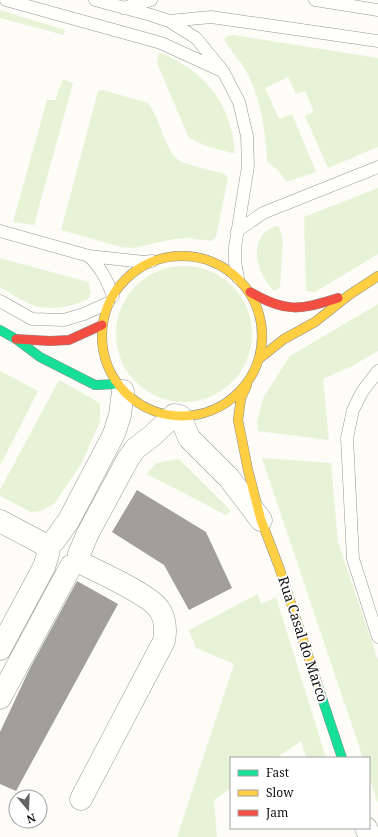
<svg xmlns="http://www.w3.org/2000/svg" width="378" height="837" font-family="'Noto Serif',serif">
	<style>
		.green { fill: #e7f3d7 }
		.building { fill: #a19f9c }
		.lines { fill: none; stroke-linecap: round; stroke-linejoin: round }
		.lane-casing { stroke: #979795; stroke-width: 13 }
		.street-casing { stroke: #979795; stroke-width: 23 }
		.fast-casing { stroke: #8e8d8b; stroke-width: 10 }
		.slow-casing { stroke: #8e8d8b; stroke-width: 10 }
		.jam-casing { stroke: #8e8d8b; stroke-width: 10 }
		.lane { stroke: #fffffe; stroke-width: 12 }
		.street { stroke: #fffffe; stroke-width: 22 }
		.fast { stroke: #16e098; stroke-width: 9 }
		.slow { stroke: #ffcf43; stroke-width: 9 }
		.jam { stroke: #f24e42; stroke-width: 9 }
		.labels { text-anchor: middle; stroke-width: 4; stroke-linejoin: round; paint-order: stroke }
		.street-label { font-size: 14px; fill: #111; stroke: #fff }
	</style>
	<rect width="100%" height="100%" fill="#fdfcf7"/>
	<path class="green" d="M0 10 65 30 64 35 0 18Z
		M233 35 378 58V147L328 168 305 116 314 112 305 91 296 94 288 77 265 88 279 119 292 114 316 172 286 182C281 173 276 167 267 162 266 129 260 93 242 64 236 56 229 49 224 39L228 36Z
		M159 52C206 72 231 102 235 154 220 149 200 147 188 136L157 63Z
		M63 79 73 83 34 225 13 222 47 100H55Z
		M103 90 148 103C159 116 165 149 177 159 185 165 214 171 225 174L228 178 216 237 211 241 186 238 174 239 133 248 121 247 61 230 98 91Z
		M378 188V254L315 292 306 291 304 217Z
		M275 226 279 227 283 240 280 287 274 291C260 276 249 251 264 233 267 230 272 228 275 226Z
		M0 258 88 282 91 292 88 299C72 306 56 310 39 307 29 305 10 293 0 287Z
		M116 334a68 68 0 1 1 136 0a68 68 0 1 1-136 0Z
		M378 304V351L352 366 323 379 329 440 258 431 257 422 263 398 290 356Z
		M0 371 38 391 0 466Z
		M59 380 100 403V422L81 464 54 504 41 511 31 512 0 496V490Z
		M262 458 331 463 338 542 378 660V803L369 776V758H363Z
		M179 459 231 511 226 515 147 474 156 463Z
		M258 594 261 604 276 597 326 758H307L301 741 276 758H231V788L214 800 217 837H177L234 664 196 648 189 630Z"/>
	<path class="building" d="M137 490 206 532 232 588 189 610 164 565 112 532Z
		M77 581 118 604 16 791 0 784V732L30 668Z"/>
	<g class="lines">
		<g class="lane-casing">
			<path id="lane" d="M6 0 161 43 220 70
				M95 0 151 15 169 21 196 38 223 71 239 102 247 136 248 166 235 247V262L238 278
				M315 0 378 10
				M123 8 151 0
				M169 21 211 17 378 41
				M0 231 89 256 144 262 152 261
				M237 231 263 213 378 167
				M89 256C102 270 106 278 113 296
				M0 301 32 319 64 320 84 314 108 303
				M378 371 362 392 353 410 347 438 353 559 378 637"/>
		</g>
		<g class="street-casing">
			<path id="street" d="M180 416 189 438 229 478 261 520
				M0 521 49 547
				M54 541 69 520 114 434 120 415 123 391
				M79 554 88 533 128 459 135 449 153 435 174 415
				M77 561C95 570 149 594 159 609 166 619 166 630 164 641L81 799
				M0 649 44 567 48 554
				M0 698 71 566
				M366 828 370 837"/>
		</g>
		<g class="fast-casing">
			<path id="fast" d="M0 330 16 339 40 357 95 385 117 384
				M318 686 342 758"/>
		</g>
		<g class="slow-casing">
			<path id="slow" d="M102 336a80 80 0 1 1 160 0a80 80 0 1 1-160 0Z
				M260 358 284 339 315 322 349 295 378 276
				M247 385 241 398 238 420 248 470 261 520 279 567 318 686"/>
		</g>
		<g class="jam-casing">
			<path id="jam" d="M250 292C286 313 300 310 338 298
				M16 339 50 341 69 340 102 325"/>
		</g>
		<use href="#lane" class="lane"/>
		<use href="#street" class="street"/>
		<use href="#fast" class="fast"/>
		<use href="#slow" class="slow"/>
		<use href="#jam" class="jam"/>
	</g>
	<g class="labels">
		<g class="street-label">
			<text transform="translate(303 639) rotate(72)" y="5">Rua Casal do Marco</text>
		</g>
	</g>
	<rect x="230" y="757" width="140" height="72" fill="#ffffff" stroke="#a0a0a0"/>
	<rect x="238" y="770" width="20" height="6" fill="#16e098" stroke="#a0a0a0"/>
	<text x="266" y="777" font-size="12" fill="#111111">Fast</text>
	<rect x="238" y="790" width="20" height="6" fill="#ffcf43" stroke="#a0a0a0"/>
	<text x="266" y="797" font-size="12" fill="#111111">Slow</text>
	<rect x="238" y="810" width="20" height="6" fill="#f24e42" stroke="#a0a0a0"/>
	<text x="266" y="817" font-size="12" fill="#111111">Jam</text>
	<g transform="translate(28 809) rotate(161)"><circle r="19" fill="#ffffff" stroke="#a0a0a0"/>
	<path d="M0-3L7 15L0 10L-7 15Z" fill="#646362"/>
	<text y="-6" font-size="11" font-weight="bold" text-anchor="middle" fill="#111111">N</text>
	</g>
</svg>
